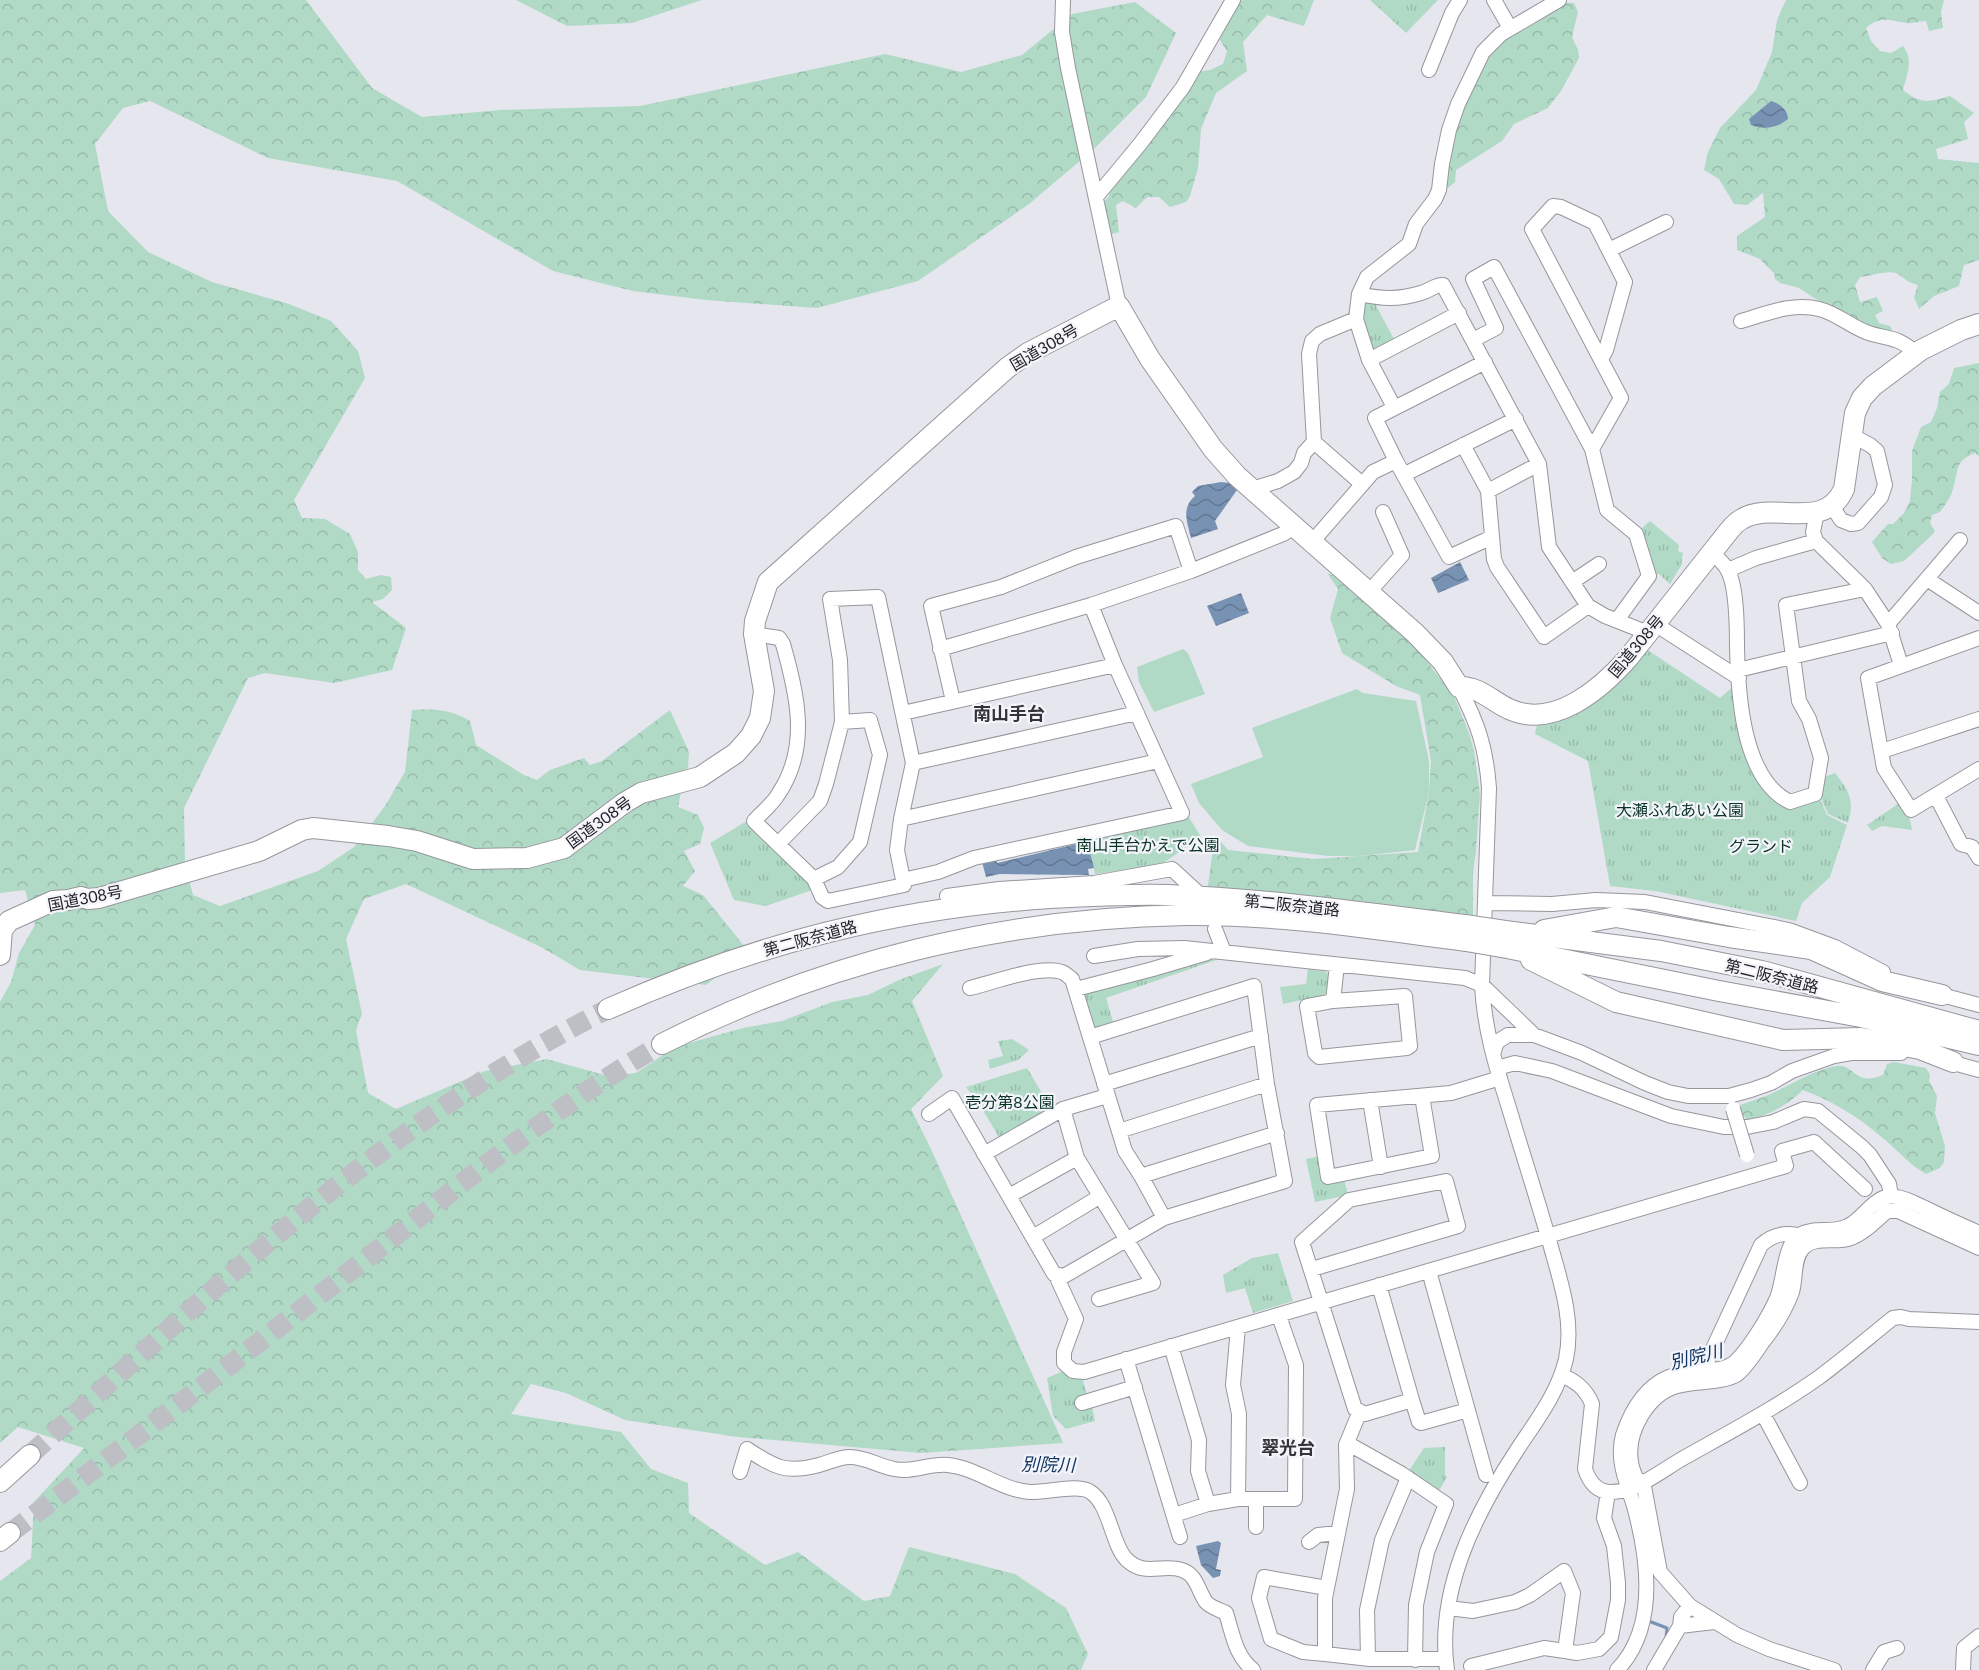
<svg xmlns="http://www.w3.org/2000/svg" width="1979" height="1670" font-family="Lato,'Noto Sans JP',sans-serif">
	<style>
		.grass { fill: #b0dac6 }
		.forest { fill: url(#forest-crowns) }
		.park { fill: url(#park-tufts) }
		.water { fill: url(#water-waves) }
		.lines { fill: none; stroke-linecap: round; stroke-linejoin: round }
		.stream { stroke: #7892b3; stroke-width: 3 }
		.river { stroke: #7892b3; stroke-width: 16 }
		.highway-tunnel { stroke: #bebec5; stroke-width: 20; stroke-dasharray: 20 10; stroke-linecap: butt }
		.minor-casing { stroke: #96969d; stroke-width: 16 }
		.highway-casing { stroke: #96969d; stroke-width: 22 }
		.minor { stroke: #fff; stroke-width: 14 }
		.highway { stroke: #fff; stroke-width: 20 }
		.minor-bridge-casing { stroke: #96969d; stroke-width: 16; stroke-linecap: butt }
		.highway-bridge-casing { stroke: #96969d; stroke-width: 22; stroke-linecap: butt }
		.minor-bridge { stroke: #fff; stroke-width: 14 }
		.highway-bridge { stroke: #fff; stroke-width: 20 }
		.labels { text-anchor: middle; stroke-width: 4.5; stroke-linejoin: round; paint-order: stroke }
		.street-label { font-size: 16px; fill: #1f1f22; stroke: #f4f4fb }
		.park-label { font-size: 16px; fill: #093324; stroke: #f4f4fb }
		.neighbourhood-label { font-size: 18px; font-weight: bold; fill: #333339; stroke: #f4f4fb }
		.water-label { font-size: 18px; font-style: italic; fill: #103561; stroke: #f4f4fb }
	</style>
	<defs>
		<pattern id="forest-crowns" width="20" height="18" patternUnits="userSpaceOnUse" patternTransform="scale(1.5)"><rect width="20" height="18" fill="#b0dac6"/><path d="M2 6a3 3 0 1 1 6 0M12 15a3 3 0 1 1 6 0" fill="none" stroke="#97bbaa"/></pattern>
		<pattern id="park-tufts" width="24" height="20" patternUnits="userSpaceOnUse" patternTransform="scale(1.5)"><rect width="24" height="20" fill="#b0dac6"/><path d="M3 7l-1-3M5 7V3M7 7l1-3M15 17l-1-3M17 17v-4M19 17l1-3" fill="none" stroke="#97bbaa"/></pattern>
		<pattern id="water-waves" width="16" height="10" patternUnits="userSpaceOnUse" patternTransform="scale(1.5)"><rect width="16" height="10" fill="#7892b3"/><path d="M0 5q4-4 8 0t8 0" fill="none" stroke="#627791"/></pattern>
	</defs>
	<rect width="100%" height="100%" fill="#e6e6ee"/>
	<path class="grass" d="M1183 649 1188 653 1205 694 1154 712 1139 682 1137 667Z
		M1357 689 1363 693 1416 701 1429 761V792L1415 850 1360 856H1328L1248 846 1222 830 1199 803 1191 784 1263 757 1252 728Z"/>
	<path class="forest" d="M0 0H306L372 88 422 117 500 110 640 106 885 54 961 72 1022 55 1072 14 1135 2 1176 33 1146 97 1094 149 1029 204 918 281 817 308 706 300 633 291 553 271 397 181 268 158 150 101 123 108 95 144 108 211 148 252 212 282 289 304 331 321 358 351 365 378 294 500 302 518 325 519 350 534 358 552V570L366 579 381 575 391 577 392 590 383 599 372 602 406 628 392 670 334 683 265 673 248 678 184 808 185 864 193 895 220 906 318 871 354 847 385 806 405 772 412 710C434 709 450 709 470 721L476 745 524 775 537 780 550 770 584 758 590 765 602 761 670 710 689 752 688 768 676 775 681 792 678 807 698 815 704 828 700 844 684 851 695 871 683 886 703 895 749 952 706 985 580 970 541 947 406 884 364 899 346 939 362 1014 356 1030 368 1093 396 1109 485 1071 547 1059 608 1076 636 1073 675 1047 743 1028 782 1021 832 1002 868 995 899 980 943 964 912 1001 943 1076 911 1109 931 1149 1063 1443 921 1453 738 1437 625 1420 566 1393 531 1384 511 1414 621 1432 651 1469 688 1483 689 1513 765 1565 798 1552 864 1601 890 1596 909 1547 1015 1574 1066 1608 1088 1654 1081 1670H0V1581L31 1558 34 1502 84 1448 18 1427 0 1443V1002L11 982 19 953 35 925 25 890 0 893Z
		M516 0H702L632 23 567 26Z
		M1238 0H1314L1304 26 1267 15 1243 42 1247 71 1216 93 1201 129 1198 168 1190 196 1186 202 1170 207 1159 197H1147L1136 208 1123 201 1116 205 1119 232 1109 235 1104 201 1109 197V190L1197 72 1210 70 1223 64 1227 51 1217 36Z
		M1786 0H1944L1941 12 1943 28 1929 31 1926 21C1920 21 1913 24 1907 23 1890 21 1881 15 1866 28L1871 41 1880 51 1891 53 1903 46C1914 60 1907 74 1903 90 1922 105 1928 102 1950 96L1974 113 1964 122 1968 139 1936 149 1938 159 1979 163V260L1964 265 1959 286 1934 296 1919 309 1914 297 1918 285C1905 282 1905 277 1896 273 1886 270 1871 276 1860 277L1855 285 1860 302 1877 297 1883 311 1875 315 1879 323 1890 326 1894 335 1883 334 1825 305 1799 288 1780 283 1775 279 1774 273 1760 259 1737 250V236L1765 217 1763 193 1747 205 1734 204 1719 179 1704 170 1708 152 1720 128 1756 90 1772 52 1777 20Z
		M1563 3H1574L1578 12 1572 37 1578 50 1579 58 1561 91 1548 108 1514 124 1502 141 1456 170 1455 182 1448 188 1444 186 1454 123 1480 70 1493 52 1512 34Z
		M1979 363V456L1975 453C1953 461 1959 473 1952 492 1950 499 1944 506 1940 512L1932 515 1930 523 1935 531 1932 535 1904 561 1891 564 1882 558 1872 542 1888 524H1893L1904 513 1910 501 1912 479V451L1921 427 1931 422 1937 408 1940 392 1949 384 1954 368Z
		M1327 573 1334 576 1417 649 1454 696 1469 733 1474 751 1480 794 1476 851 1473 872V915L1207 892 1215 835 1228 850 1314 859 1418 852 1429 792 1431 761 1420 695 1396 686 1342 653 1330 618 1338 589Z
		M1894 1062 1926 1068 1930 1075 1929 1081 1937 1096 1935 1113 1945 1146 1944 1162 1940 1168 1926 1174C1908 1164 1895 1147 1879 1135 1857 1116 1830 1100 1803 1090 1786 1106 1770 1115 1747 1120L1741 1112 1740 1105C1751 1101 1762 1098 1771 1094 1792 1084 1814 1070 1836 1066 1855 1063 1853 1087 1883 1075L1887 1064Z"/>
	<path class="park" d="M1370 0H1438L1406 33Z
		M1373 300 1395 341 1378 350 1371 347 1360 317 1361 301Z
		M1650 521 1679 545 1678 551 1683 553 1681 566 1670 584 1659 574 1654 575 1639 531Z
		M1643 647 1720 698 1735 685 1738 710 1781 801 1819 797 1827 815 1847 825 1830 877 1802 903 1796 921 1655 891 1610 886 1588 761 1535 734 1538 720Z
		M1835 773C1849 791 1855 800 1848 823L1828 814 1820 796 1822 778Z
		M1901 802 1909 816 1912 830 1882 826 1872 831 1867 825Z
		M1187 814 1201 837 1159 866 1095 874 1087 837Z
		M747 821 815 889 766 906 734 900 710 843Z
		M1211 957 1222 958 1106 998 1114 1025 1096 1030 1091 1027 1083 991Z
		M1308 969 1326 972 1330 977 1328 994 1324 998 1302 1000 1283 1004 1280 987 1306 984Z
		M1012 1039 1029 1050 1018 1060 990 1069 988 1060 1003 1056 998 1041Z
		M1027 1068 1052 1110 1000 1139 981 1107 966 1087Z
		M1320 1156 1325 1182 1344 1179 1348 1195 1315 1202 1306 1159Z
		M1278 1253 1293 1301 1253 1313 1245 1288 1226 1293 1223 1275 1252 1258Z
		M1063 1371 1082 1377 1087 1395 1077 1397 1080 1408 1092 1406 1095 1421 1066 1429 1053 1416 1047 1378Z
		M1445 1447V1475L1447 1477 1438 1492 1408 1472 1424 1448Z"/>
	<path class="water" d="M1771 101C1779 103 1788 110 1788 119 1777 128 1765 130 1751 125L1749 119Z
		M1221 482 1230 483 1237 490 1215 521 1218 529 1191 538C1187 522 1181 508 1195 496L1192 492 1198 486Z
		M1460 562 1469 580 1438 593 1431 578Z
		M1241 593 1249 613 1216 626 1207 606Z
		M1076 844 1081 846 1088 844 1094 868 1088 869 1089 875 1000 874 986 877 982 862 996 858 997 863Z
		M1218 1541 1221 1543 1216 1569 1221 1570 1220 1576 1213 1578 1201 1565 1196 1546Z"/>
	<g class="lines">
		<path class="stream" d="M1646 1620 1667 1628 1666 1638"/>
		<path class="river" d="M1883 1205 1894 1201 1935 1219"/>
		<path class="highway-tunnel" d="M30 1455C211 1292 388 1119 608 1009
			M10 1533C133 1440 255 1346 376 1251 469 1178 560 1103 662 1044"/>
		<g class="minor-casing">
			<path id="minor" d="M1063 0 1062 32 1068 68 1119 306
				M1494 0 1510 28
				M1429 70 1452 13 1460 0
				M1096 197 1140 144 1183 87 1233 0
				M1609 250 1666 222
				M1359 294C1382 299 1398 300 1421 293 1429 291 1434 285 1443 285L1539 464 1549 547 1588 606 1605 616 1648 633
				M1741 321C1765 314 1794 302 1819 309 1836 313 1850 326 1866 332 1888 340 1896 335 1916 353
				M1473 340 1496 328 1473 279 1494 267 1592 449 1607 510 1636 534 1649 576 1617 620
				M1369 360 1459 313
				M1485 362 1375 418 1396 461 1449 557 1490 538
				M1394 407 1369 360 1356 319 1359 294 1367 277 1409 244 1416 224 1435 199 1439 190 1442 164 1449 130 1458 104 1483 52 1501 34 1559 0
				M1314 442 1362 484
				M1463 445 1488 491
				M1592 449 1621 398 1532 229 1553 206 1561 207 1595 223 1625 282 1606 350 1601 359
				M1539 464 1488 491 1494 559 1497 567 1544 637 1588 606
				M1405 474 1516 419
				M1252 489 1278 481 1294 472 1301 463 1304 453 1314 442 1309 354 1312 341 1320 334 1356 319
				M1832 506 1841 520 1851 524 1858 523 1881 497 1885 485 1877 451 1870 445 1853 436
				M1817 512 1813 532 1816 541 1865 589 1888 624 1901 665
				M1312 542 1373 472 1396 461
				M1712 552C1717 558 1724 563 1727 569 1737 585 1737 628 1737 647 1738 693 1742 779 1790 802L1815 794 1821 758 1809 719 1799 701 1786 605 1865 589
				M1728 570 1756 558 1816 541
				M1927 579 1979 613
				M1572 582 1599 564
				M1369 592 1402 555 1383 512
				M1655 624 1739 678
				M1888 624 1960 540
				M754 634 779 638 783 644C797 694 810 746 779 793 773 804 762 812 754 821L814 879 838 867 860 842 880 755 870 720 842 722
				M1979 638 1868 678 1884 768 1911 810 1979 769
				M940 649 1091 605 1191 571 1283 534 1294 527
				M1738 670 1892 633
				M953 701 931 606 1001 587 1076 557 1176 526 1191 571
				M903 713 1115 665
				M1882 751 1979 719
				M913 763 1137 713
				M1936 796 1961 844 1972 847 1979 858
				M901 819 1158 761
				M778 844 820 801 826 784 842 722 840 660 830 599 878 597 913 763 901 819 897 850 903 880 938 872 974 858 1182 813 1115 665 1091 605
				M814 879 822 897 828 901 904 885 903 880
				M947 896 999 889 1094 883 1172 869 1196 891
				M1486 903 1552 904 1596 900 1645 902 1789 930 1835 947 1883 972
				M1215 929 1224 952
				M1094 956 1138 949 1184 948 1465 978 1482 985 1534 1035 1582 1053 1645 1083 1668 1092 1688 1096H1729L1751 1090 1771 1083 1792 1071 1834 1056 1851 1053H1901
				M970 988C992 983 1044 963 1064 973 1067 975 1069 977 1072 979L1125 1151 1141 1176 1164 1218
				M1076 989 1153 969 1207 953
				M1934 993 1979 1005
				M1405 996 1410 1046 1407 1048 1319 1057 1315 1053 1307 1006 1333 1001Z
				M1333 1001 1337 965
				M1493 1054 1497 1042 1508 1035H1534
				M1946 1061 1979 1070
				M1497 1068 1515 1063 1552 1071 1671 1116 1724 1127H1747L1773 1122 1804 1109 1818 1111 1862 1147 1870 1155 1889 1184 1891 1196
				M1104 1084 1261 1036
				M1422 1096 1432 1156 1328 1177 1317 1105 1451 1093 1500 1078
				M1370 1100 1381 1167
				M1063 1109 1077 1158 1153 1283 1099 1299
				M929 1114 952 1098 1054 1274 1064 1276 1164 1218 1285 1181 1267 1084 1254 986 1090 1037
				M1119 1131 1267 1084
				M984 1154 1063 1109 1107 1096
				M1141 1176 1277 1133
				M1009 1196 1077 1158
				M1033 1237 1099 1197
				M1312 1269 1458 1226 1446 1181 1349 1200 1302 1242 1355 1409 1365 1414 1412 1400 1379 1285
				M1429 1271 1486 1475
				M1059 1275 1058 1280 1076 1319 1064 1352V1363L1073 1371 1084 1372 1786 1166 1782 1151 1814 1142 1865 1189
				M1238 1327 1233 1385 1239 1414 1238 1499H1295L1296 1365 1279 1316
				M1171 1346 1199 1440 1198 1471 1208 1504
				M1126 1359 1180 1537
				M1561 1375C1576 1381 1586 1389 1592 1404L1585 1469C1589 1481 1596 1491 1609 1492 1634 1493 1660 1472 1680 1460 1726 1434 1774 1409 1818 1378 1844 1359 1868 1338 1893 1318L1901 1317 1909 1319 1979 1322
				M1704 1379 1705 1366 1761 1245C1772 1235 1783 1232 1798 1235
				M1412 1400 1419 1422 1421 1423 1468 1410
				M1082 1403 1135 1387
				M1763 1414 1800 1483
				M1347 1443 1402 1474 1446 1504 1427 1552 1416 1605 1415 1660
				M740 1472 747 1449C774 1467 786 1474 819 1465 830 1462 839 1457 850 1457 865 1457 879 1466 894 1469 912 1473 930 1463 948 1465 977 1468 1001 1490 1030 1492 1046 1493 1076 1484 1089 1491 1110 1503 1111 1543 1126 1559 1145 1578 1162 1563 1182 1570 1197 1575 1198 1591 1206 1602 1210 1607 1220 1610 1226 1613 1233 1635 1235 1655 1253 1670
				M1643 1481 1660 1572 1690 1606 1737 1635 1769 1649 1834 1670
				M1638 1484C1636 1477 1632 1470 1631 1462 1626 1432 1648 1394 1677 1386 1694 1381 1723 1383 1736 1375 1746 1368 1755 1353 1762 1343 1774 1328 1785 1311 1792 1292 1796 1279 1793 1258 1803 1248 1815 1235 1836 1244 1851 1238 1865 1232 1876 1221 1887 1211H1898L1979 1248
				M1174 1515 1208 1504 1238 1499
				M1256 1527V1499
				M1309 1542 1318 1535 1338 1533
				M1327 1588 1264 1577 1259 1598 1271 1639 1303 1652 1325 1654 1370 1659H1446
				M1449 1608 1473 1611 1515 1602 1530 1595 1564 1571 1573 1593 1565 1651 1544 1648 1471 1666
				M1680 1626 1714 1622
				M1565 1651 1577 1653 1599 1649 1611 1637 1618 1600V1583L1614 1546 1604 1518 1608 1492
				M1325 1654V1598L1347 1489 1346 1445 1360 1411
				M1368 1659 1367 1610 1382 1540 1408 1478
				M1447 1670C1436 1591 1475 1514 1517 1450 1536 1421 1558 1393 1566 1359 1574 1321 1561 1283 1551 1247 1538 1201 1523 1155 1509 1108 1496 1067 1484 1028 1482 985L1489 788C1486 747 1478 724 1459 687
				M1617 1670C1658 1628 1648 1557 1634 1506 1627 1483 1616 1460 1623 1435 1631 1411 1645 1387 1669 1377 1679 1373 1691 1372 1701 1371 1712 1370 1726 1370 1735 1362 1750 1348 1769 1316 1777 1298 1784 1281 1784 1245 1799 1235 1814 1226 1833 1234 1848 1226 1862 1219 1868 1205 1883 1198 1887 1197 1892 1196 1896 1197 1906 1198 1916 1204 1925 1208 1943 1217 1961 1225 1979 1233
				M1654 1670 1680 1626 1681 1617 1690 1606
				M1873 1670 1884 1652 1897 1648
				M1963 1670 1964 1648 1979 1636"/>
		</g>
		<g class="highway-casing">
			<path id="highway" d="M1544 930 1616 917 1729 937 1811 949 1882 981 1942 995
				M1505 931 1661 951 1762 971 1979 1031
				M1507 948 1719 991 1861 1017 1979 1045
				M0 955 2 930 9 921 53 901 68 900 81 897 88 899 99 898 259 851 302 830 313 828 388 836 417 841 473 859 527 858 564 848 624 803 641 793 700 777 736 753 751 736 760 718 764 691 754 634 755 621 768 582 1007 368 1028 353 1119 306 1150 359 1213 449 1237 476 1415 633 1443 662 1459 687C1479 686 1493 702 1509 709 1554 730 1602 688 1629 657L1728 532C1732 527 1736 522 1742 519 1774 500 1824 533 1844 489L1855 413 1862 398 1873 386 1921 350 1961 330 1979 324
				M1531 960 1616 1002 1783 1040 1861 1038 1920 1049 1953 1062
				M608 1009C752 945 892 908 1050 898 1089 896 1129 894 1168 895 1268 899 1366 913 1465 925
				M662 1044C825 961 1004 918 1186 915 1279 914 1373 929 1466 941
				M0 1482 30 1455
				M0 1541 10 1533"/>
		</g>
		<use href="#minor" class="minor"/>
		<use href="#highway" class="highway"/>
		<g class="minor-bridge-casing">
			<path id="minor-bridge" d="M1733 1109 1747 1155"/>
		</g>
		<g class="highway-bridge-casing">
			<path id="highway-bridge" d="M1465 925 1505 931
				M1466 941 1507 948"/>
		</g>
		<use href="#minor-bridge" class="minor-bridge"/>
		<use href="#highway-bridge" class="highway-bridge"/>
	</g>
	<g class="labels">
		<g class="street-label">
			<text transform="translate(1044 347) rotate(-30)" y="6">国道308号</text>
			<text transform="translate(1636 646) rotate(-50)" y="6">国道308号</text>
			<text transform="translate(599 822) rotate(-36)" y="6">国道308号</text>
			<text transform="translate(85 898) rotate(-11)" y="6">国道308号</text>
			<text transform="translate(1292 905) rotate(6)" y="6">第二阪奈道路</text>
			<text transform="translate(810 938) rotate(-15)" y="6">第二阪奈道路</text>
			<text transform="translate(1772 976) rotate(14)" y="6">第二阪奈道路</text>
		</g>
		<g class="park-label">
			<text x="1680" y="816">大瀬ふれあい公園</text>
			<text x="1148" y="851">南山手台かえで公園</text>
			<text x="1761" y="852">グランド</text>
			<text x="1010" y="1108">壱分第8公園</text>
		</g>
		<g class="neighbourhood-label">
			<text x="1009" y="720">南山手台</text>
			<text x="1288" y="1454">翠光台</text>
		</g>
		<g class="water-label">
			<text transform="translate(1696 1357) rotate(-14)" y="6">別院川</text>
			<text transform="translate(1048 1465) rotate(1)" y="6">別院川</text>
		</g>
	</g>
</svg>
